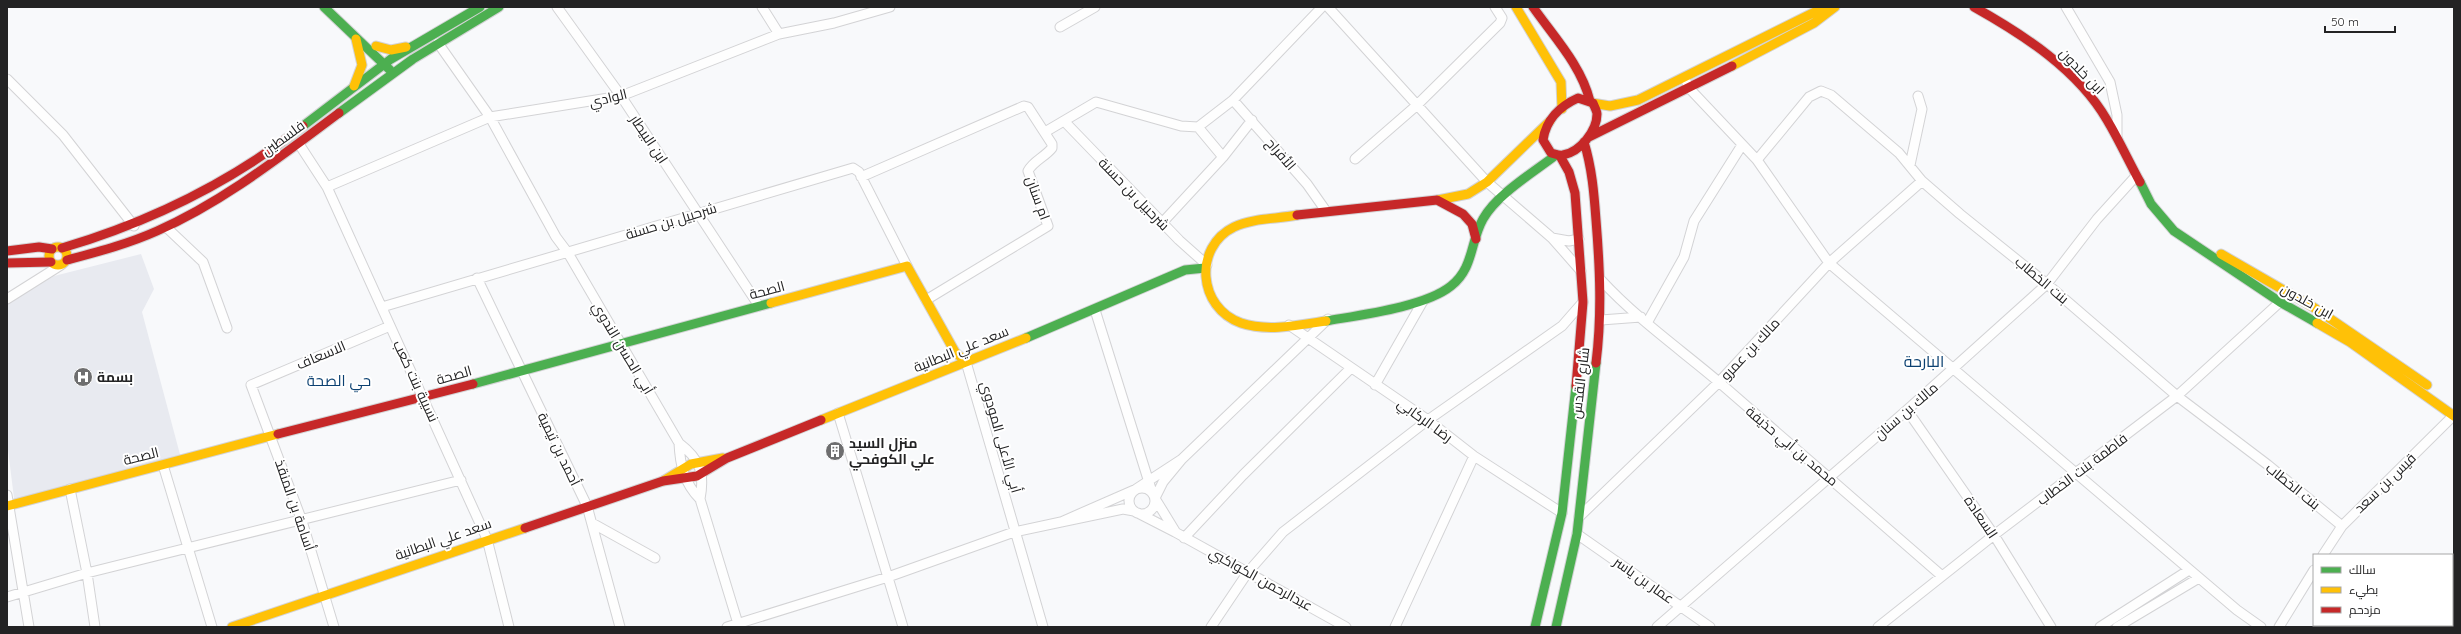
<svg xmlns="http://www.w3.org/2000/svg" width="2461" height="634" font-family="Quicksand,Cairo,sans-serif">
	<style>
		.built { fill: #e8eaf0 }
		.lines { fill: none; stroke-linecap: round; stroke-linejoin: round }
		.street-casing { stroke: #d3d3d5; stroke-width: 11 }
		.fast-casing { stroke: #d3d3d5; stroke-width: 11 }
		.slow-casing { stroke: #d3d3d5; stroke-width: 11 }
		.jam-casing { stroke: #d3d3d5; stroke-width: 11 }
		.street { stroke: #fefefe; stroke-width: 9 }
		.fast { stroke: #4caf50; stroke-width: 9 }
		.slow { stroke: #ffc107; stroke-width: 9 }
		.jam { stroke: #c62828; stroke-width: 9 }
		.labels { text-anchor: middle; stroke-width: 4; stroke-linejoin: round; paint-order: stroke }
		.street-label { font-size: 14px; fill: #232324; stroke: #fff }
		.poi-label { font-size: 14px; font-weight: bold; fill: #232324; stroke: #fff; text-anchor: start }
		.neighbourhood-label { font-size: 15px; fill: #0b4071; stroke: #fff }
		.quarter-label { font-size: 16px; fill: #0b4071; stroke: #fff }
	</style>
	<rect width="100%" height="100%" fill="#f8f9fb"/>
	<path class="built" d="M141 254 154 289 142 312 182 462 15 506 7 442V302L54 276Z"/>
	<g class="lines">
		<g class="street-casing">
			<path id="street" d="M557 7 621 96 759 306
				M762 7 779 34
				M1328 7 1487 182 1552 238
				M2066 7 2110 82 2117 115V136
				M1060 27 1095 7
				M438 43 490 117 556 237 568 253 679 443C700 459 705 473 700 499L739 627
				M7 79 63 135 134 226
				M1687 83 1689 88 1757 160 1829 263 2237 610 2261 627
				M1233 100 1307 184 1326 211
				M1064 121 1179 240 1207 265
				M1198 127 1223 157
				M1045 132 1096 102 1181 126 1198 127 1233 100 1322 7
				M299 144 327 187 487 539 509 627
				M1355 159 1416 106 1500 23 1502 18 1495 7
				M1757 160 1809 97 1821 91 1831 95 1899 153 1922 181 1960 214 2047 284 2177 396 2268 465 2342 526
				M1910 165 1922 109 1918 96
				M861 177 1024 106 1028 107 1052 144V148C1045 157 1033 161 1028 171L1048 226 926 300
				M327 187 490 117 621 96 779 34 834 23 890 7
				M1162 223 1223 157 1252 120
				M166 227 203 262 227 328
				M1579 239 1569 241 1552 238 1581 271
				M477 278 587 506 620 627
				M1601 280C1637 319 1680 349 1720 383 1794 448 1868 511 1942 576
				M7 299 61 265
				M382 307 853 168 859 172 907 266
				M1095 310 1152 492
				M1601 320 1641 317
				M1647 323 1684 257 1694 221 1742 145
				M1289 325 1428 420 1474 456 1562 513
				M966 362 1043 627
				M1375 385 1423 301
				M1907 410 1994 535 2051 627
				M838 413 903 627
				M679 443C680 465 684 483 700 499
				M1182 459 1328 319
				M163 465 212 627
				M1129 501a13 13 0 1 1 26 0a13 13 0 1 1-26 0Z
				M70 489 87 573 95 627
				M1136 489 1182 459 1163 482 1155 498
				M1134 490 1061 522 1123 509 1134 511
				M7 495 29 627
				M1156 500 1175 531
				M1138 513 1175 532 1346 627
				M1579 517 1719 382 1829 263 1922 181
				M592 523 655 558
				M1577 534 1710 627
				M1184 538 1243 475 1351 368
				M2323 555 2342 526 2454 415
				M7 597 87 573 461 480
				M334 627 302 521 251 385 390 326
				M727 627 888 577 1014 532 1061 522
				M1211 627 1248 572 1283 532 1428 420 1562 326 1583 302
				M1395 627 1474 456
				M1657 627 1907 410 2047 284 2097 219 2136 176
				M1878 627 1994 535 2177 396 2280 302
				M2100 627 2189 570
				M2117 627 2199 578
				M2279 627 2314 570"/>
		</g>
		<g class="fast-casing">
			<path id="fast" d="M324 7 390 70
				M339 113 413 59 499 7
				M303 126 391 59 480 7
				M2140 182 2151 204 2174 231 2280 302 2317 323
				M1326 321C1360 315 1425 307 1451 286 1474 268 1470 242 1483 219 1497 194 1534 172 1556 155
				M1026 338 1185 270 1205 268
				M473 384 771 303
				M1535 627 1562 513 1576 386
				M1556 627 1577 534 1596 363"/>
		</g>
		<g class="slow-casing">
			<path id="slow" d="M1516 7 1561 82 1562 109
				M376 46 391 50 406 47
				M1732 66 1814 23 1835 7
				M354 86 362 65 356 39
				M1592 103 1610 106 1638 100 1825 7
				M1438 200 1468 194 1487 182 1550 121
				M1297 215C1277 219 1253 218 1234 227 1193 247 1198 308 1241 323 1267 332 1300 325 1326 321
				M49 256a9 9 0 1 1 18 0a9 9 0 1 1-18 0Z
				M2221 254 2313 307 2427 385
				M771 303 907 266 955 352 966 362
				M2317 323 2350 342 2454 416
				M821 420 1026 338
				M663 481 691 464 723 458
				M7 506 278 434
				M232 627 525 528"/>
		</g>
		<g class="jam-casing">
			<path id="jam" d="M1533 7C1554 37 1581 65 1590 101
				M1974 7C2024 35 2078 70 2107 120 2119 140 2129 162 2140 182
				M1578 98 1593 103C1594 106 1597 111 1597 114 1597 131 1580 152 1563 155 1560 156 1555 154 1551 153L1543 140C1546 120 1560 106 1578 98Z
				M1589 137 1732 66
				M1584 142C1592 168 1594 193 1596 220 1600 269 1602 315 1596 363
				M1560 156 1569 172 1575 193 1583 302 1576 386
				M1297 215 1437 200 1463 214 1472 224 1476 239
				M62 248C150 222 230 183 303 126
				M7 251 39 247 52 249
				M67 260C97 252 128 244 157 231 223 202 281 156 339 113
				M7 263 51 262
				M278 434 473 384
				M525 528 663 481 697 476 727 458 821 420"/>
		</g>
		<use href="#street" class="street"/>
		<use href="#fast" class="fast"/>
		<use href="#slow" class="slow"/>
		<use href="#jam" class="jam"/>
	</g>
	<defs>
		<g id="hospital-disc" transform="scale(1)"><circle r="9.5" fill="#6e6e6f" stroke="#fff"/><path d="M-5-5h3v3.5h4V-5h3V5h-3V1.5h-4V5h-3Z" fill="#fff"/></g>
		<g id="building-disc" transform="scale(1)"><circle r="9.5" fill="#6e6e6f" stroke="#fff"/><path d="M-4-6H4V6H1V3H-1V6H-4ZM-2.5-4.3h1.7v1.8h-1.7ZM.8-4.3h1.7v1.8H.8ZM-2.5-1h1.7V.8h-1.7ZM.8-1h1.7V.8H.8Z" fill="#fff"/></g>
	</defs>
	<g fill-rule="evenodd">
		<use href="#hospital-disc" x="83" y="377"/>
		<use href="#building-disc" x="835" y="451"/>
	</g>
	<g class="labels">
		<g class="street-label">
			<text transform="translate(2082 71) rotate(46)" y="5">ابن خلدون</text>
			<text transform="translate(608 98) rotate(-14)" y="5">الوادي</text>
			<text transform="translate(283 138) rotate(-36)" y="5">فلسطين</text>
			<text transform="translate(649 139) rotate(56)" y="5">ابن البيطار</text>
			<text transform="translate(1281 154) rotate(49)" y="5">الأفراح</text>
			<text transform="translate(1134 194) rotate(46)" y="5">شرحبيل بن حسنة</text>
			<text transform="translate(1038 198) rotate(70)" y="5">ام سنان</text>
			<text transform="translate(671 221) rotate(-17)" y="5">شرحبيل بن حسنة</text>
			<text transform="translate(2042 280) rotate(40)" y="5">بنت الخطاب</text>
			<text transform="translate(767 290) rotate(-15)" y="5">الصحة</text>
			<text transform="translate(2307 301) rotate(29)" y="5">ابن خلدون</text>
			<text transform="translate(623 348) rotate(59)" y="5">أبي الحسن الندوي</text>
			<text transform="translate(961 349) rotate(-22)" y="5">سعد علي البطانية</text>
			<text transform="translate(1750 349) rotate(-47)" y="5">مالك بن عمرو</text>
			<text transform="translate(321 355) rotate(-23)" y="5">الاسعاف</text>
			<text transform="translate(454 375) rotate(-16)" y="5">الصحة</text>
			<text transform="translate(416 381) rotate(65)" y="5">نسيبة بنت كعب</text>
			<text transform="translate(1580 383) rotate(-83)" y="5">شارع القدس</text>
			<text transform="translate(1906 411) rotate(-41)" y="5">مالك بن سنان</text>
			<text transform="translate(1425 420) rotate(36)" y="5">رضا الركابي</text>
			<text transform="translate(1001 437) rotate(74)" y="5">أبي الأعلى المودوي</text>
			<text transform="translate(1792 446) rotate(40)" y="5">محمد بن أبي حذيفة</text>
			<text transform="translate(559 449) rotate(64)" y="5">أحمد بن تيمية</text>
			<text transform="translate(141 456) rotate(-14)" y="5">الصحة</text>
			<text transform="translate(2082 469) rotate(-37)" y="5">فاطمة بنت الخطاب</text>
			<text transform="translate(2385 483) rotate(-44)" y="5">قيس بن سعد</text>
			<text transform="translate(2293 486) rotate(39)" y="5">بنت الخطاب</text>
			<text transform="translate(295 505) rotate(71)" y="5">أسامة بن المنقذ</text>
			<text transform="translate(1981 517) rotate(56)" y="5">السعادة</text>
			<text transform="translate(443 539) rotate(-19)" y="5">سعد علي البطانية</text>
			<text transform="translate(1261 579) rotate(29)" y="5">عبدالرحمن الكواكبي</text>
			<text transform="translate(1644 580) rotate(35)" y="5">عمار بن ياسر</text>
		</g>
		<g class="poi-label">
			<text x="97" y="382">بسمة</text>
			<text x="849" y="448">منزل السيد<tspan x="849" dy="16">علي الكوفحي</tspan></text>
		</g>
		<g class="neighbourhood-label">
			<text x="339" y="386">حي الصحة</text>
		</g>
		<g class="quarter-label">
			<text x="1924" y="367">البارحة</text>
		</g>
	</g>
	<rect width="2461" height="634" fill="none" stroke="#232324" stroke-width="16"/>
	<rect x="2313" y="554" width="140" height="72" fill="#ffffff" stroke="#a7a7a7"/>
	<rect x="2321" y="567" width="20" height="6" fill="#4caf50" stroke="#a7a7a7"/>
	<text x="2349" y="574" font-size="12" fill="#232324">سالك</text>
	<rect x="2321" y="587" width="20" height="6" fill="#ffc107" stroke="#a7a7a7"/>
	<text x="2349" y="594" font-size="12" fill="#232324">بطيء</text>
	<rect x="2321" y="607" width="20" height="6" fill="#c62828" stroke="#a7a7a7"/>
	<text x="2349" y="614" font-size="12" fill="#232324">مزدحم</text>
	<path d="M2325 26v6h70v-6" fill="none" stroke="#232324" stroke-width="2"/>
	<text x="2331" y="26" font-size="12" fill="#232324" stroke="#ffffff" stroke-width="3" paint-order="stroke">50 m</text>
</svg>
